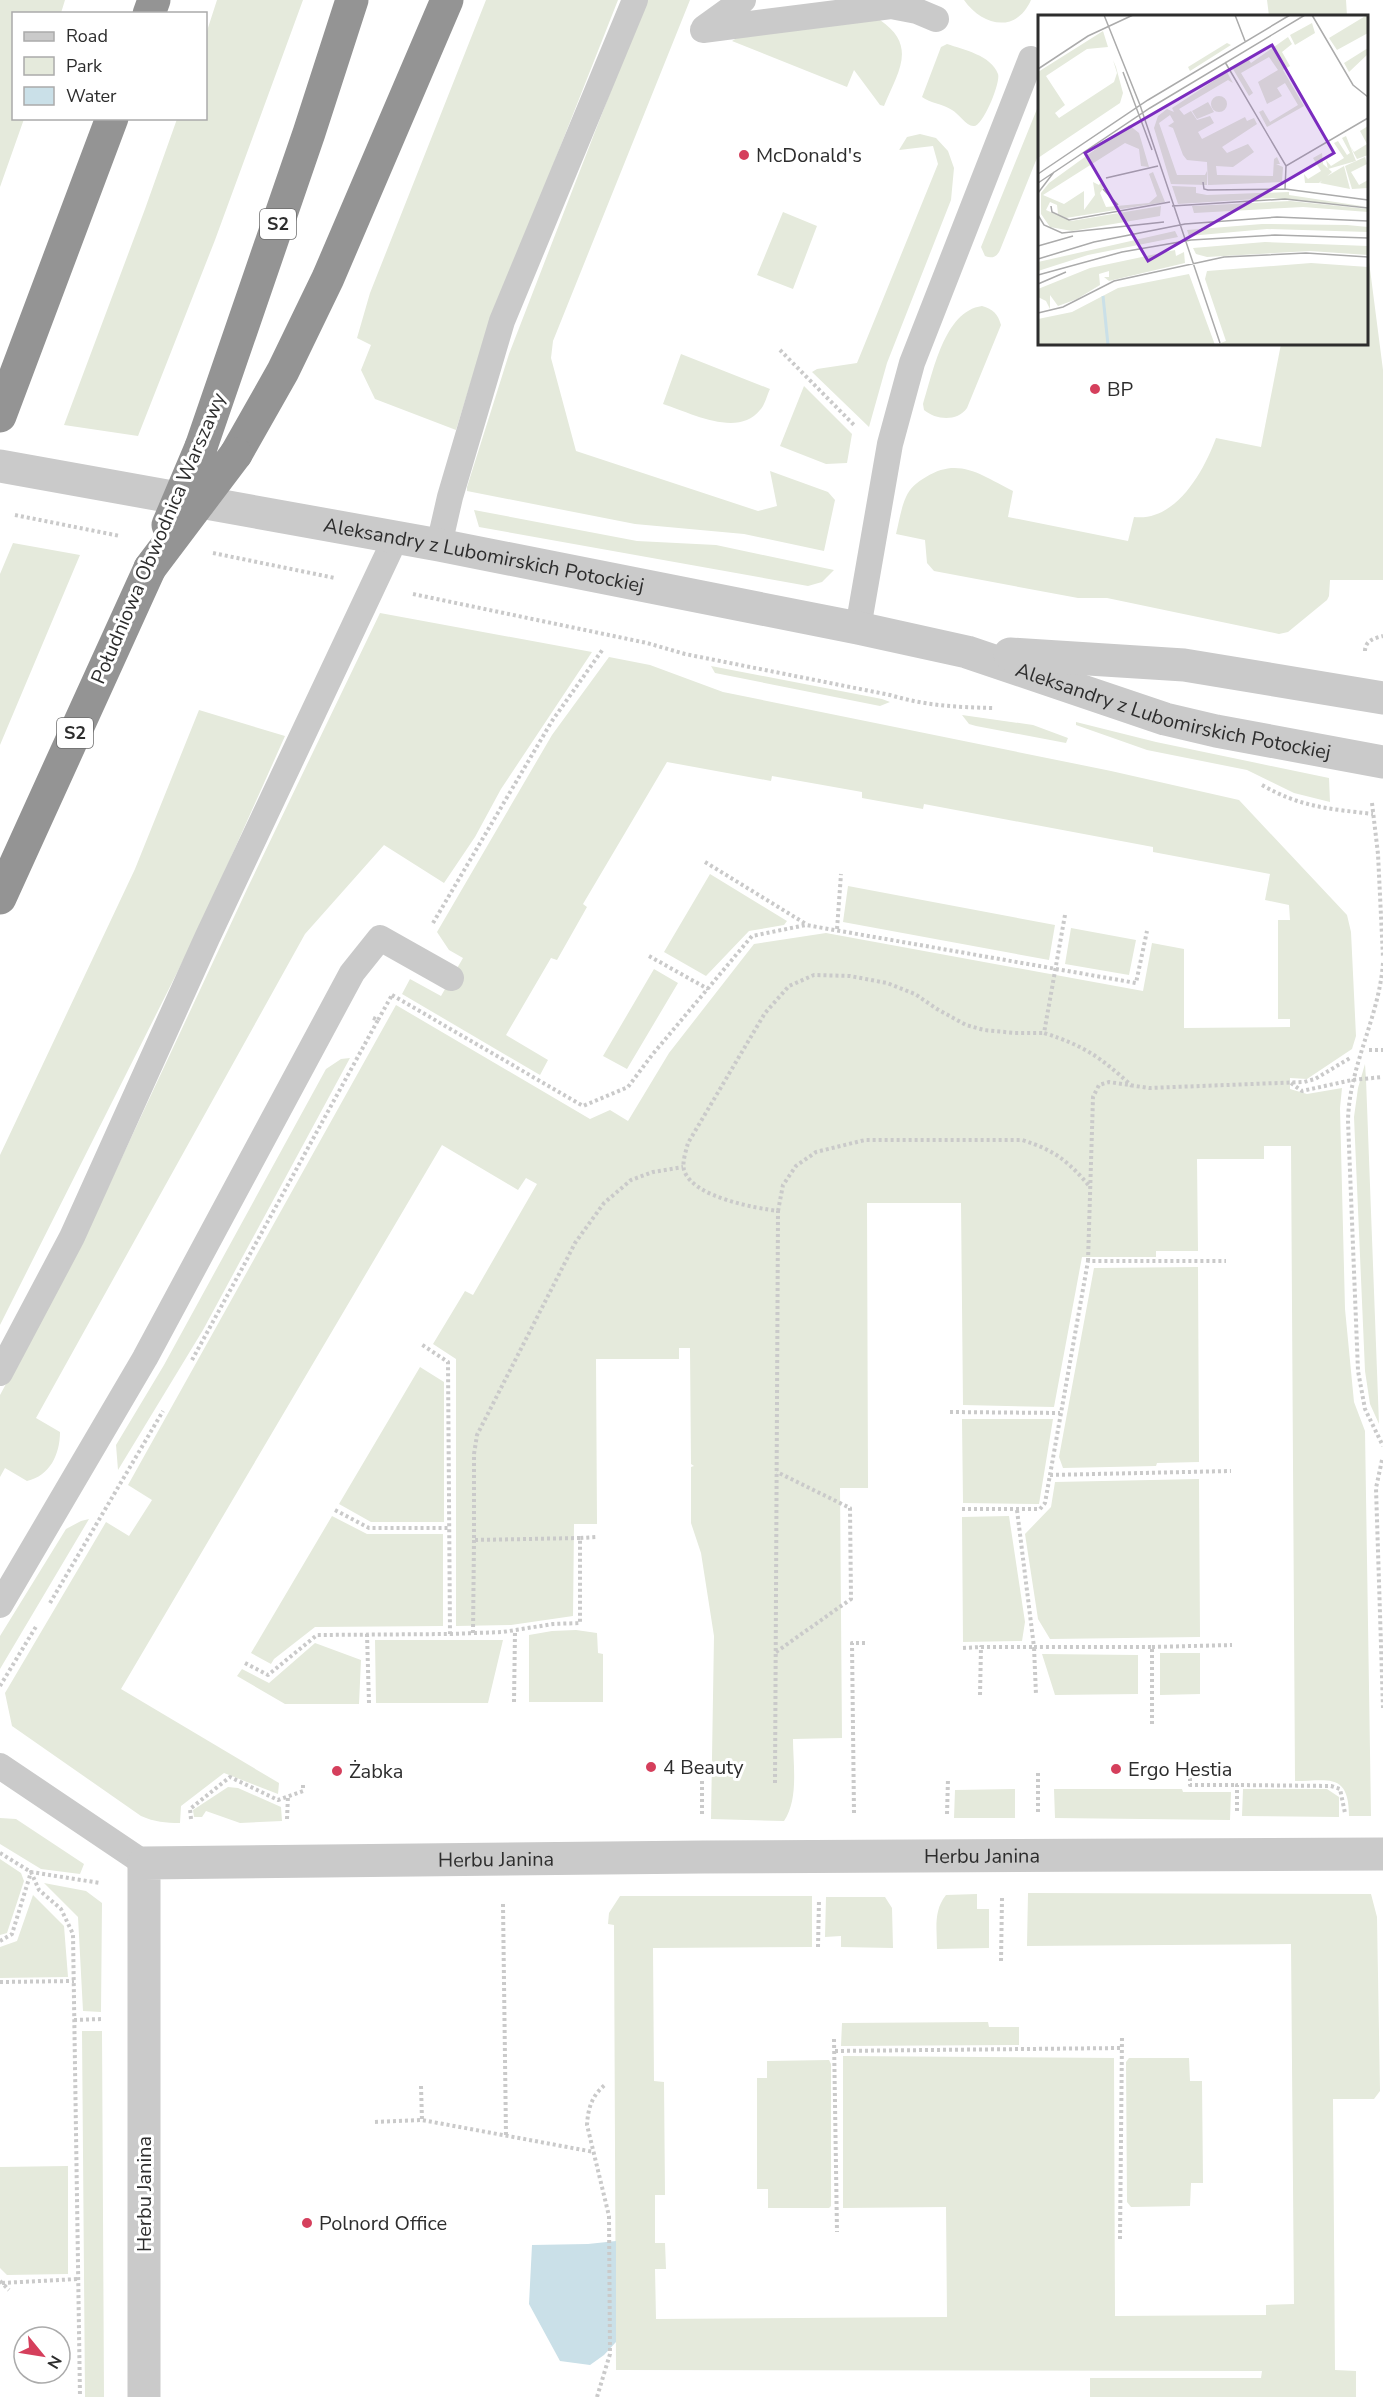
<svg xmlns="http://www.w3.org/2000/svg" width="1383" height="2397" font-family="'Nunito Sans',sans-serif">
	<style>
		.green { fill: #e5eadc }
		.water { fill: #cae0e8 }
		.lines { fill: none; stroke-linecap: round; stroke-linejoin: round }
		.path { stroke: #cacaca; stroke-width: 4; stroke-dasharray: 3 3; stroke-linecap: butt }
		.service { stroke: #cacaca; stroke-width: 26 }
		.minor { stroke: #cacaca; stroke-width: 33 }
		.motorway { stroke: #949494; stroke-width: 33 }
		.motorway-bridge { stroke: #949494; stroke-width: 33 }
		.poi-dot { fill: #d53f5c; stroke: #fff; stroke-width: 2 }
		.labels { text-anchor: middle; stroke-width: 6; stroke-linejoin: round; paint-order: stroke }
		.shield { fill: #fff; stroke: #6c6c6c; stroke-width: 1.5 }
		.shield-label { font-size: 18px; font-weight: bold; fill: #2d2d2d }
		.poi-label { font-size: 20px; fill: #2d2d2d; stroke: #fff; text-anchor: start }
		.street-label { font-size: 20px; fill: #2d2d2d; stroke: #fff }
		.inset-river { fill: none; stroke: #cae0e8; stroke-width: 3 }
		.inset-road { fill: none; stroke: #ababab; stroke-width: 1.5 }
		.view { fill: #7b2cbf; fill-opacity: 0.15; stroke: #7b2cbf; stroke-width: 3 }
		.inset-edge { fill: none; stroke: #2d2d2d; stroke-width: 3 }
	</style>
	<rect width="100%" height="100%" fill="#fff"/>
	<path class="green" d="M0 0H65L61 13 14 14V118L24 119 0 187Z
		M217 0H303L215 240 138 436 64 425 145 209 177 119 206 118V34Z
		M486 0H618L483 343 456 430 375 399 361 370 371 345 357 338 370 293Z
		M646 0H690L553 341 551 358 576 451 758 511 777 506 770 471 828 492 835 500 824 551 744 534 635 524 467 491V487L509 354Z
		M964 0H1031C1016 34 982 26 964 0Z
		M1267 0H1346L1347 16H1269Z
		M880 20C918 46 898 72 884 106L880 105 854 70 847 87 732 41 740 36Z
		M947 44C964 50 991 55 998 74 1001 82 983 126 974 126 967 127 958 113 952 110 943 104 930 103 922 97L941 47Z
		M1039 104V153L1000 250C997 257 992 259 985 256L981 247Z
		M920 134 936 138 948 151 954 168 951 200 887 363 869 427 812 372 817 369 857 363 938 164 933 146 899 150 907 137Z
		M783 212 817 226 793 289 757 275Z
		M1367 246 1383 370V580H1330L1329 596 1327 600 1288 632 1279 634 1107 598H1078L934 571 927 563 925 540 896 534C899 522 901 508 906 497 910 488 917 482 926 477 959 456 983 476 1013 491L1008 517 1128 541 1134 517C1176 522 1204 471 1216 438L1261 447 1281 344H1366Z
		M982 306C993 309 998 314 1001 325L967 408C957 422 936 420 924 410L923 404C933 373 944 311 982 306Z
		M681 354 770 389C767 395 765 405 760 410 738 438 691 413 663 404Z
		M804 386 852 434 847 463 826 464 780 446Z
		M474 510 637 541 716 545 834 570 822 582 808 586 479 527Z
		M13 543 80 555 0 745V574Z
		M380 613 592 652 501 789 475 837 444 883 384 845 305 934 36 1418 60 1432C60 1454 50 1476 27 1481L5 1468 0 1477V1395L82 1243 248 887Z
		M609 657 650 665 723 692 1111 771 1239 800 1347 915 1351 932 1356 1036 1352 1049 1307 1079 1290 1078V1089L1307 1094 1342 1088 1340 1108 1345 1309 1354 1402 1365 1431 1371 1816H1349C1349 1772 1328 1781 1295 1781L1291 1146H1264V1159H1197L1198 1251H1156V1257H1082L1054 1407 963 1405 961 1203H867L868 1488H840L842 1738 793 1739C793 1764 799 1799 784 1821L711 1819 714 1636 701 1553 691 1523V1467L694 1466 691 1464 690 1348H679V1359H596L597 1524H574L573 1616 511 1625 456 1626V1359L433 1344 465 1291 473 1295 537 1184 526 1178 518 1190 442 1145 121 1689 279 1783 278 1794 224 1773 181 1806 180 1823C165 1823 155 1822 141 1816L12 1726 5 1693 106 1522 129 1536 152 1500 128 1485 396 1005 590 1119 610 1110 628 1121 669 1053 754 944 826 933 1143 991 1152 943 1184 949V1028L1290 1027V1019H1278V920H1290L1289 905 1265 900 1270 874 1153 852V847L924 804 923 809 862 798V792L772 776 771 781 667 762 583 904 587 907 557 960 551 958 506 1035 548 1060 540 1075 402 994 410 979 441 996 463 958 449 950 437 932 552 735Z
		M711 666 882 699 890 702 880 706 715 673Z
		M199 710 285 736 198 931 0 1325V1155L135 869Z
		M962 715 1033 725 1068 738 1066 743 976 726 969 724Z
		M1076 722 1156 742 1329 778 1330 802 1294 793 1247 770 1147 750 1076 725Z
		M710 874 787 921 784 925 749 931 706 976 664 952Z
		M848 886 1055 925 1049 960 843 922Z
		M1071 928 1136 940 1129 975 1065 964Z
		M654 969 678 983 627 1069 603 1056Z
		M350 1058 203 1330 118 1470 116 1445 164 1365 326 1069 341 1059Z
		M1365 1064 1366 1079 1379 1424 1370 1404 1365 1371 1354 1117 1358 1088Z
		M1198 1267 1199 1462 1157 1463 1156 1466 1063 1468 1059 1457 1094 1268Z
		M420 1367 444 1382V1522H371L339 1504Z
		M962 1419H1053L1039 1504 963 1503Z
		M1199 1479 1200 1637 1050 1639 1038 1619 1025 1534 1051 1507 1055 1482Z
		M332 1516 367 1534H443V1626L315 1627 274 1659 271 1664 251 1653Z
		M1009 1516 1025 1622 1022 1641 963 1642 962 1517Z
		M89 1519 0 1669V1636L66 1529 81 1521Z
		M576 1630 597 1633 598 1653 603 1654V1702H529V1635L552 1631Z
		M375 1640H503L488 1703H376Z
		M315 1643 361 1660 359 1704H285L237 1676 242 1669 269 1683Z
		M1160 1653H1200V1694L1160 1695Z
		M1042 1654 1138 1655V1694L1055 1695Z
		M228 1787 238 1788 281 1807 282 1821 240 1823 206 1811 202 1817H194L193 1810Z
		M1015 1789V1818H954L955 1790Z
		M1054 1789H1182L1183 1792H1231L1230 1820 1055 1818Z
		M1243 1789H1327L1339 1797V1817L1242 1816Z
		M0 1818 16 1819 84 1864 80 1874 41 1869 0 1844Z
		M0 1859 21 1873 24 1881 7 1933 0 1935Z
		M44 1883 86 1891 102 1903 101 2012 83 2011 78 1917Z
		M1028 1893 1371 1894 1377 1917 1380 2091 1374 2099H1333L1335 2370 1356 2371V2397H1090V2378H1261L1262 2371 616 2370 614 1925 608 1924 609 1913 620 1896H812V1947L653 1948 654 2081 664 2082 665 2195H655V2243H665L666 2269H655L656 2319 947 2317 946 2207 843 2208V2056L1114 2058 1115 2316 1266 2315V2305L1294 2304 1291 1944 1027 1946Z
		M977 1894V1909H989V1948L937 1949C937 1930 933 1911 946 1895Z
		M33 1895 64 1926 68 1977 0 1978V1947L17 1941Z
		M826 1897H885L892 1908 893 1948 841 1947V1936L825 1937Z
		M988 2022 989 2027H1019V2045L841 2046 842 2023Z
		M82 2031H102L104 2397H85Z
		M1129 2058H1189L1190 2081H1202L1203 2183H1191L1190 2206 1131 2207 1127 2202 1126 2062Z
		M829 2060 831 2064V2206L829 2208H768V2189H757V2078H767V2061Z
		M68 2166V2274L7 2275 0 2268V2167Z"/>
	<path class="water" d="M616 2241V2342L604 2355 590 2365 560 2361 529 2304 532 2245 588 2244Z"/>
	<g class="lines">
		<path class="path" d="M780 350 854 425
			M15 515 120 536
			M213 553 335 578
			M413 594 647 643 685 654 890 695C927 706 955 707 993 708
			M1365 651C1365 641 1374 638 1383 636
			M1262 785C1300 807 1330 809 1373 814
			M1372 803 1378 854 1383 957
			M705 862 806 924
			M1065 915 1044 1033C1085 1046 1100 1057 1132 1086
			M433 923 552 721 603 649
			M837 929 841 874
			M649 956 708 989
			M1383 963C1379 1018 1349 1066 1348 1121L1358 1371 1365 1409 1383 1446
			M392 995 583 1106 628 1087 652 1055 752 936 806 925 1136 983 1147 931
			M378 1020 392 995
			M1369 1050H1383
			M1291 1083 1302 1091 1352 1080 1383 1077
			M778 1211 783 1185 796 1166 816 1152 865 1140H1022C1055 1150 1069 1162 1091 1188
			M1088 1261 1093 1097 1099 1085 1109 1082 1149 1088 1304 1082 1315 1079 1350 1058
			M192 1360 378 1020 371 1017
			M950 1412 1060 1413
			M1382 1460 1376 1488 1383 1708
			M1050 1475 1231 1471
			M962 1509H1040L1045 1503 1088 1261H1226
			M335 1510 369 1528H450
			M1017 1510 1034 1647H1152V1725
			M580 1538 474 1540V1454L477 1435 575 1243 604 1203 631 1180 653 1172 683 1167
			M50 1603 163 1411
			M473 1633 474 1540
			M367 1634 369 1703
			M450 1634 503 1632 553 1624 580 1623V1538L597 1537
			M1152 1647 1232 1645
			M963 1648 981 1647
			M776 1652 851 1599 850 1508 777 1472
			M245 1663 268 1675 317 1635 450 1634 448 1362 421 1344
			M0 1686 37 1625
			M980 1695 981 1647H1034L1036 1695
			M514 1702 515 1631
			M1038 1773V1812
			M1190 1778V1785H1237
			M702 1781V1815
			M775 1783 778 1211C755 1208 692 1197 684 1170 682 1162 686 1151 688 1143L765 1013 789 986 814 975 850 976 887 983 915 994 937 1009 966 1025 984 1030 1015 1033H1044
			M1237 1811V1785L1331 1786 1340 1789 1345 1813
			M854 1813 852 1643H868
			M947 1814 948 1779
			M191 1819 190 1809 230 1777 278 1800 303 1791V1783
			M287 1819 288 1796
			M0 1853 31 1872 39 1890 61 1909 73 1934 80 2397
			M503 1904 506 2136
			M0 1941 12 1934 31 1872 100 1883
			M818 1947 819 1900
			M1001 1961 1002 1898
			M0 1982 74 1981
			M74 2020 102 2019
			M834 2039 837 2232
			M835 2051 1121 2048
			M421 2086 422 2120
			M375 2122 422 2120 594 2152
			M1120 2239 1122 2036
			M0 2281 9 2290
			M2 2283 78 2279
			M597 2397 610 2354 609 2216 587 2125C588 2108 592 2095 606 2084"/>
		<path class="service" d="M704 28 743 0
			M703 30 891 6 917 11 936 19
			M439 545 450 497 502 321 635 0
			M858 628 890 444 912 363 1031 59
			M0 1373 72 1237 207 938 396 537
			M0 1605 145 1358 352 973 380 938 451 978
			M0 1766 144 1863"/>
		<g class="minor">
			<path id="s1" d="M0 466 439 545 858 628 967 652 1165 719 1216 731 1383 762"/>
			<path d="M1010 654 1184 665 1383 698"/>
			<path id="s2" d="M144 2397V1863L703 1857 1383 1854"/>
		</g>
		<path class="motorway" d="M149 14 154 0
			M0 416 112 118
			M201 447 309 133 352 0
			M236 454 283 371 328 278 447 0
			M0 898 150 568"/>
		<path class="motorway-bridge" d="M168 525 201 447
			M150 568 236 454"/>
	</g>
	<g class="poi-dot">
		<circle cx="744" cy="155" r="6"/>
		<circle cx="1095" cy="389" r="6"/>
		<circle cx="651" cy="1767" r="6"/>
		<circle cx="1116" cy="1769" r="6"/>
		<circle cx="337" cy="1771" r="6"/>
		<circle cx="307" cy="2223" r="6"/>
	</g>
	<g class="labels">
		<g class="shield">
			<rect x="260" y="209" width="36" height="30" rx="4.5"/>
			<rect x="57" y="718" width="36" height="30" rx="4.5"/>
		</g>
		<g class="shield-label">
			<text x="278" y="230">S2</text>
			<text x="75" y="739">S2</text>
		</g>
		<g class="poi-label">
			<text x="756" y="162">McDonald's</text>
			<text x="1107" y="396">BP</text>
			<text x="663" y="1774">4 Beauty</text>
			<text x="1128" y="1776">Ergo Hestia</text>
			<text x="349" y="1778">Żabka</text>
			<text x="319" y="2230">Polnord Office</text>
		</g>
		<g class="street-label">
			<text transform="translate(158 538) rotate(-67)" y="7">Południowa Obwodnica Warszawy</text>
			<text dy="7" stroke="none"><textPath href="#s1" startOffset="492">Aleksandry z Lubomirskich Potockiej</textPath></text>
			<text dy="7" stroke="none"><textPath href="#s1" startOffset="1200">Aleksandry z Lubomirskich Potockiej</textPath></text>
			<text dy="7" stroke="none"><textPath href="#s2" startOffset="1372">Herbu Janina</textPath></text>
			<text dy="7" stroke="none"><textPath href="#s2" startOffset="886">Herbu Janina</textPath></text>
			<text transform="translate(144 2194) rotate(-90)" y="7">Herbu Janina</text>
		</g>
	</g>
	<g transform="translate(1038 15)">
		<rect width="330" height="330" fill="#fff"/>
		<path d="M329 0 330 18 299 35 291 23ZM274 8 277 18 257 30 252 20ZM65 16 70 32 49 34 8 61 27 90 17 98 21 103 76 67 79 58 75 45 78 52 85 78 82 88 0 143V57ZM250 22 254 29 244 37 252 51 245 55 266 91 229 112 221 97 225 95 232 107 260 90 247 68 239 73 244 81 229 89 220 67 240 55 231 42 203 58 215 78 211 81 195 54 210 44 213 48ZM189 28 193 30 152 56 150 52ZM330 33V39L311 57 306 48ZM189 57 195 68 190 65 141 94 146 100 153 96 159 105 172 101 176 108 160 117 164 124 207 102 209 106 216 103 219 109 184 132 189 138 210 129 216 137 195 152 178 151 179 160 235 161 236 144 239 142 242 149H238L245 152 244 167 170 170 169 147 149 145 145 140 135 113 130 111 136 107 132 100 121 108 139 160H167L169 156V170L133 169 116 113 120 101 129 94 136 97 134 93ZM173 89a8 8 0 1 1 16 0a8 8 0 1 1-16 0ZM170 87 176 97 159 104 154 96ZM91 110 101 118 111 152 103 151 101 134 87 128 5 180 26 189 46 176V195L57 180 55 167 61 170 64 166 67 170 62 178 68 192 111 188 119 181 111 159 115 157 127 187 28 203 20 199 19 190 12 187 8 195 33 206 123 191 122 201 34 216 12 212 3 199V178L11 168ZM330 111V140L319 144 312 131 316 137 329 129 322 116ZM308 121 318 146 290 154 288 145 293 151 306 143 296 128 300 126 309 140 312 138 304 123ZM284 138 285 149 294 157 281 168H267L266 159 270 164 283 156 275 143ZM327 142 329 149 313 157 321 170 330 165V173L314 174 307 151ZM306 151 312 174 282 168 286 163ZM134 171 158 172V178L169 180 251 177V180L330 192 234 183 140 189ZM252 186 330 194V197L265 192 156 198 154 191ZM224 209 309 210 330 212V217L229 214 151 221 149 215ZM137 216 140 222 50 240 0 256V247ZM227 227 330 231V240L272 236 169 242 158 239 155 233ZM137 235 138 241 146 237 147 248 71 266 66 262H71V256L61 259 62 270 39 284 20 291 12 280V294L8 286 0 282V274L52 253ZM273 248 330 252V330H0V304L34 297 80 273 151 259 177 330 188 326 167 264 169 256Z" fill="#e5eadc"/>
		<path class="inset-river" d="M65 281 70 330"/>
		<path class="inset-road" d="M66 0 102 90 182 328M197 0 207 26M274 0 315 70 330 82M187 47 248 151 330 103M0 54 50 21 95 0M85 57 114 135M0 159 110 85 252 0M68 163 120 151M165 167 166 174 170 175 247 174 248 151M0 168 112 93 267 0M65 174 80 190M247 174 330 185M0 178 16 157M13 191 14 197 31 205 132 187M134 191 247 184 330 193M0 200 6 210 24 218 126 207M0 231 35 221M0 244 56 227 147 209 239 202 330 206M0 260 84 237 153 225 237 220 330 223M0 269 28 257M0 298 25 292 76 266 186 242 268 238 330 242"/>
		<path class="view" d="M234 30 296 138 110 246 47 138Z"/>
		<rect width="330" height="330" class="inset-edge"/>
	</g>
	<rect x="12" y="12" width="195" height="108" fill="#ffffff" stroke="#ababab" stroke-width="1.5"/>
	<rect x="24" y="32" width="30" height="9" fill="#cacaca" stroke="#ababab" stroke-width="1.5"/>
	<text x="66" y="42" font-size="18" fill="#2d2d2d">Road</text>
	<rect x="24" y="57" width="30" height="18" fill="#e5eadc" stroke="#ababab" stroke-width="1.5"/>
	<text x="66" y="72" font-size="18" fill="#2d2d2d">Park</text>
	<rect x="24" y="87" width="30" height="18" fill="#cae0e8" stroke="#ababab" stroke-width="1.5"/>
	<text x="66" y="102" font-size="18" fill="#2d2d2d">Water</text>
	<g transform="translate(42 2355) rotate(120)"><circle r="28" fill="#ffffff" stroke="#ababab" stroke-width="1.5"/>
	<path d="M0-4.5L10 22L0 15L-10 22Z" fill="#d53f5c"/>
	<text y="-9" font-size="16" font-weight="bold" text-anchor="middle" fill="#2d2d2d">N</text>
	</g>
</svg>
